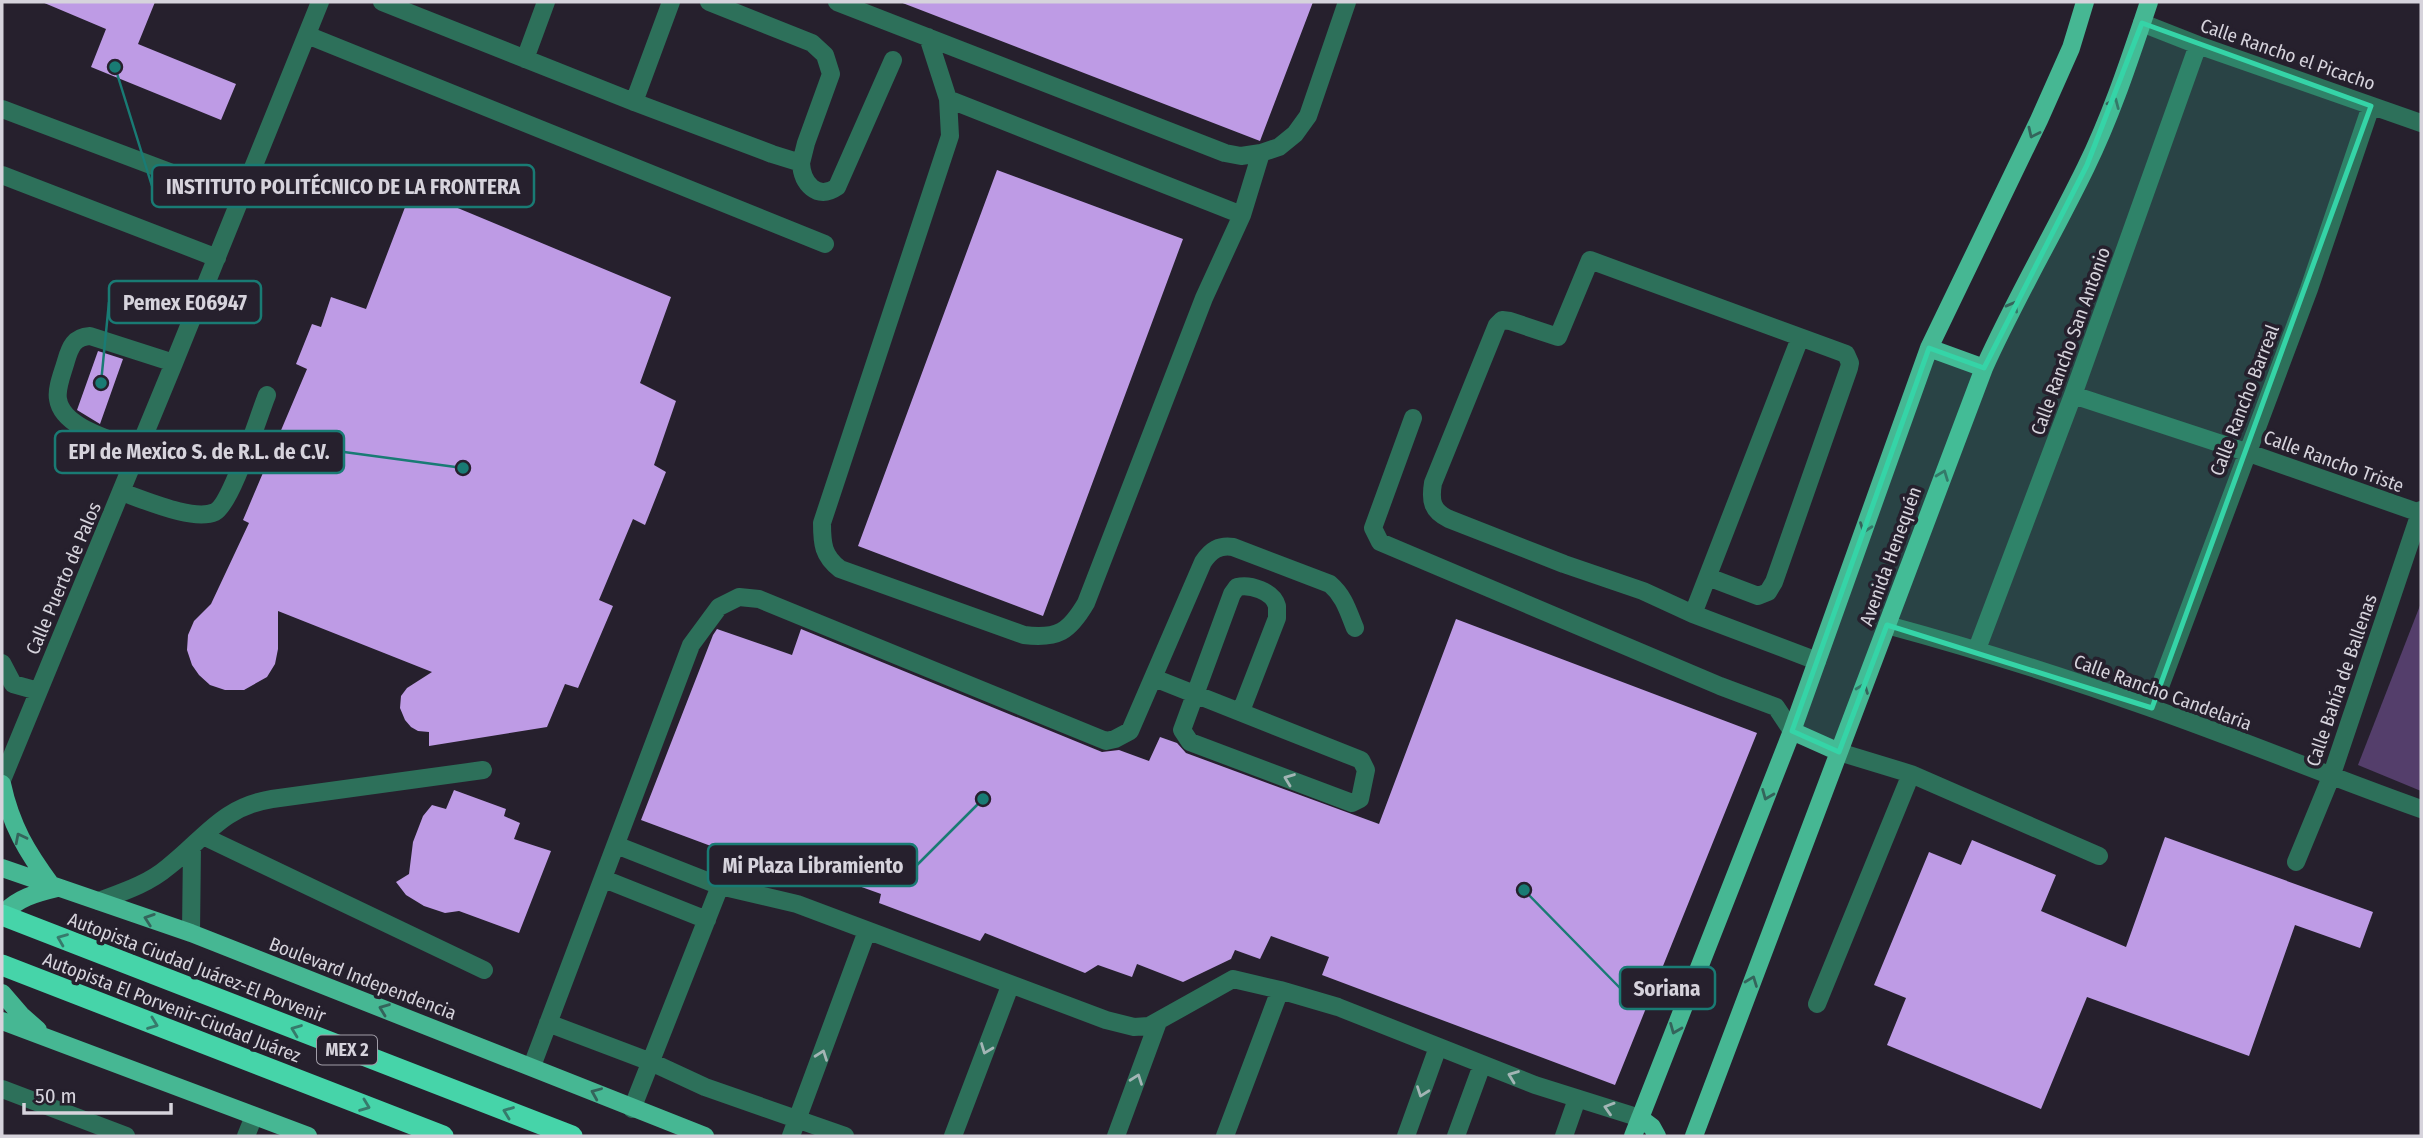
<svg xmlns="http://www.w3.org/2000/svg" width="2423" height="1138" font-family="'Fira Sans Condensed',sans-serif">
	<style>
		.green { fill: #543e6b }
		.building { fill: #be9be5 }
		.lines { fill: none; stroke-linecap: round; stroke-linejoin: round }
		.minor { stroke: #2d705a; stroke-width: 18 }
		.major { stroke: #46b793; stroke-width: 18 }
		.highway { stroke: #46d4a9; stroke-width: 21 }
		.oneway { stroke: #34645b }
		.oneway2 { stroke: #a3b5b5 }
		.oneway3 { stroke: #367a6b }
		.marked { fill: #35d4a7; fill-opacity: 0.2; stroke: #35d4a7; stroke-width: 5; stroke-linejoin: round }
		.labels { text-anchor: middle; stroke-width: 7; stroke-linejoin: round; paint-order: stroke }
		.shield { fill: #26202d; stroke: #a19da8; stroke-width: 2 }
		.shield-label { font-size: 18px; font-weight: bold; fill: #d6d3dc }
		.street-label { font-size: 19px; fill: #d6d3dc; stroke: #26202d }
		.leader { fill: none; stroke: #197b74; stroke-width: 2.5 }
		.callout-dot { fill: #197b74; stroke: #26202d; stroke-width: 2.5 }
		.callout { fill: #26202d; stroke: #197b74; stroke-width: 2.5 }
		.callout-label { font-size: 21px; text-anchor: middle; font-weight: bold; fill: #d6d3dc }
	</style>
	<rect width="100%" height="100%" fill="#26202d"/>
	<path class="green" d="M2421 603V791L2358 765Z"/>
	<path class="building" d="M42 2H155L138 44 236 84 221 120 91 67 106 29Z
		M900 2H1313L1260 141Z
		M997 170 1183 239 1043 616 858 546Z
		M412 189 671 297 640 383 676 401 654 465 666 472 645 525 633 519 599 600 613 606 578 688 565 684 547 727 429 746V732L418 731 411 727 405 720 400 708 401 696 407 688 432 672 278 611V649L275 664 267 677 244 690H225L210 685 199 675 192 665 187 650 188 635 194 621 211 604 249 523 243 520 307 369 296 364 312 324 321 327 331 297 366 309Z
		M98 351 123 359 100 424 77 410Z
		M1456 619 1757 733 1615 1085 1322 975 1329 957 1271 936 1260 959 1235 950 1231 959 1183 982 1137 964 1132 977 1098 965 1085 973 985 933 980 941 879 903 881 894 770 854 765 866 641 820 713 635 717 629 792 655 801 629 1102 752 1119 750 1149 761 1160 737 1177 743 1186 753 1379 824Z
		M454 790 506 809 504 816 520 823 514 839 551 851 519 933 459 911 445 913 424 906 406 895 396 882 409 874 413 842 423 816 432 805 446 809Z
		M2165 837 2373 912 2360 948 2295 925 2249 1056 2087 997 2041 1109 1887 1045 1906 998 1874 985 1929 852 1961 865 1972 840 2056 875 2041 911 2126 947Z"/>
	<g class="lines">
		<path class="minor" d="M382 2 634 102 772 154 801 163 806 143 831 74 825 55 812 43 709 2
			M837 2 1225 153 1241 156 1261 153 1279 147 1295 134 1308 116 1347 2
			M2142 23 2198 45 2421 123
			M307 35 825 244
			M928 37 948 99 950 136 822 523C822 544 823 556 840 569L1024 635C1058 639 1069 632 1086 603L1204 298 1242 215 1261 153
			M525 59 546 2
			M948 99 1242 215
			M634 102 671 2
			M2 109 241 199
			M801 163C802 183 817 201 837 187L893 60
			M2 175 217 258
			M2073 395 2246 452 2420 513
			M1413 418 1373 528 1380 542 1720 686 1776 707 1792 731
			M138 450C113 440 62 428 58 399 56 388 63 372 66 361 70 347 74 337 90 336L174 363
			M121 492C143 499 193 522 215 512 232 503 258 417 267 395
			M1708 577 1758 596 1768 592 1774 582 1849 368 1850 363 1846 354 1590 260 1558 337 1510 321 1502 320 1497 325 1433 483C1430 501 1432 511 1449 519L1564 564 1643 591 1693 614 1817 661
			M1693 614 1800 338
			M1887 625C1976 649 2064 677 2151 708 2242 740 2331 777 2421 809
			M1977 649 2073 395 2198 45
			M2 663 13 684 38 691
			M1154 678 1361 760 1366 770 1360 799 1352 803 1190 742 1182 730 1232 594 1237 587C1250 584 1273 591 1277 606 1277 606 1277 617 1277 618L1241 711
			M2152 708 2309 289 2371 106
			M1839 752 1911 774 2099 856
			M2 780 174 363 320 2
			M203 836 484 970
			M616 845 720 886 797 904 1106 1020 1134 1027 1149 1026 1233 979 1280 990 1338 1007 1535 1085 1640 1118
			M2296 862 2331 777 2421 510
			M604 879 707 920
			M99 901C123 892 148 884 168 867 205 838 222 807 272 799L483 770
			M191 933 192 846
			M1817 1004 1911 774
			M548 1023 651 1062 705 1087 845 1136
			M532 1066 691 645 719 607 739 597 759 599 1106 741 1115 739 1130 731 1203 562C1211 550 1219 545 1233 547L1330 584C1344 596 1348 611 1355 628
			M2 1089 126 1136
			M632 1109 720 886
			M246 1136 254 1116
			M791 1136 867 931
			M953 1136 1010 986
			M1116 1136 1158 1022
			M1225 1136 1280 990
			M1406 1136 1438 1047
			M1456 1136 1482 1065
			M1564 1136 1577 1099"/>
		<path class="major" d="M1929 348 1984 368
			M1792 731 1839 752
			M2 784C11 826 27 852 52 886
			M2 868 191 933 705 1136
			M2 915C17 898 36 893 57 888
			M2 993 21 1015 38 1030
			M2 1021 308 1136
			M1640 1118 1652 1127 1657 1136
			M1633 1136 1792 731 1929 348 2039 120 2071 48 2085 2
			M1694 1136 1984 368C2015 299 2053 235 2086 167 2112 114 2130 58 2149 2"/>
		<path class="highway" d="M2 915 572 1136
			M2 965 443 1136"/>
	</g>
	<defs><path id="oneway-chevron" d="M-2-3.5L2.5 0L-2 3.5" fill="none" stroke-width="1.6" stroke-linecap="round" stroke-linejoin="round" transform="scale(1.75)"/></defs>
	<g class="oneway">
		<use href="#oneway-chevron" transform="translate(2114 103) rotate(-67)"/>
		<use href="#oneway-chevron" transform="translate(2033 133) rotate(115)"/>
		<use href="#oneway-chevron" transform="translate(2013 306) rotate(-61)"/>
		<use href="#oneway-chevron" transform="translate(1943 475) rotate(-69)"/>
		<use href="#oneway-chevron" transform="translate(1865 528) rotate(110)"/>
		<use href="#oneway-chevron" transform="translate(1863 688) rotate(-69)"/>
		<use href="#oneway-chevron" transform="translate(1767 795) rotate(112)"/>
		<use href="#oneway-chevron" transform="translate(20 838) rotate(-117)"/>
		<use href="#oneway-chevron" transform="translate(149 919) rotate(-161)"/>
		<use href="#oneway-chevron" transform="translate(1752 981) rotate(-69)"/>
		<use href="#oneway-chevron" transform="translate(384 1009) rotate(-159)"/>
		<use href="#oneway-chevron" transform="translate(1675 1029) rotate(112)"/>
		<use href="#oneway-chevron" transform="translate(596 1093) rotate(-157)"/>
	</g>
	<g class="oneway2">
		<use href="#oneway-chevron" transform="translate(1289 779) rotate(-159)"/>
		<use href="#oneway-chevron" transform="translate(986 1049) rotate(111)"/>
		<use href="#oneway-chevron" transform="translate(822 1055) rotate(-70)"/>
		<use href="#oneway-chevron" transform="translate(1513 1076) rotate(-159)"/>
		<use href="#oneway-chevron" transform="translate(1137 1079) rotate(-70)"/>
		<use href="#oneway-chevron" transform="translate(1422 1092) rotate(110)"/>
		<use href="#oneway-chevron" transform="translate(1609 1108) rotate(-163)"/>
	</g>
	<g class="oneway3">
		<use href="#oneway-chevron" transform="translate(62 939) rotate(-158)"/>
		<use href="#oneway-chevron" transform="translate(153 1024) rotate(21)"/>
		<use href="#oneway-chevron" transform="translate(296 1030) rotate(-159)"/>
		<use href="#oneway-chevron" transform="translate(365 1106) rotate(21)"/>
		<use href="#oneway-chevron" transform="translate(508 1112) rotate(-159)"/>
	</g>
	<path class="marked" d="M2142 23 2371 106 2152 708 1887 625 1839 752 1792 731 1929 348 1984 368 2087 165Z"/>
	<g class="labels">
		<rect class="shield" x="317" y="1035.5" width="60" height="29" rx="5"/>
		<g class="shield-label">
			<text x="347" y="1056">MEX 2</text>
		</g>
		<g class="street-label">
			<text transform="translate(2288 54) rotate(19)" y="7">Calle Rancho el Picacho</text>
			<text transform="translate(2070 341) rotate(-70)" y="7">Calle Rancho San Antonio</text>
			<text transform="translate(2244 400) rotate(-69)" y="7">Calle Rancho Barreal</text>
			<text transform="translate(2334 461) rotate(20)" y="7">Calle Rancho Triste</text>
			<text transform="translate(1890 556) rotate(-70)" y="7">Avenida Henequén</text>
			<text transform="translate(63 578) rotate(-67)" y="7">Calle Puerto de Palos</text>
			<text transform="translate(2341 680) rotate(-71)" y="7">Calle Bahía de Ballenas</text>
			<text transform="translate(2163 692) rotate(20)" y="7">Calle Rancho Candelaria</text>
			<text transform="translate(197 967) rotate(21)" y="7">Autopista Ciudad Juárez-El Porvenir</text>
			<text transform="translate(363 978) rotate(21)" y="7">Boulevard Independencia</text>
			<text transform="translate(172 1007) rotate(21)" y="7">Autopista El Porvenir-Ciudad Juárez</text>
		</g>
	</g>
	<path class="leader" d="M115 67L152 186M101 383L109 302M463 468L344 452M983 799L917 865M1524 890L1620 988"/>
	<g class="callout-dot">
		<circle cx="115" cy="67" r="7"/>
		<circle cx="101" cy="383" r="7"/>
		<circle cx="463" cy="468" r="7"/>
		<circle cx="983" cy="799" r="7"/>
		<circle cx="1524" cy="890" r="7"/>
	</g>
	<g class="callout">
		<rect x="152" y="165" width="382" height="42" rx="7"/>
		<rect x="109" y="281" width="152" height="42" rx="7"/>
		<rect x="55" y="431" width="289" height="42" rx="7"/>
		<rect x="708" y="844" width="209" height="42" rx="7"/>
		<rect x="1620" y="967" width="95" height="42" rx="7"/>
	</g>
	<g class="callout-label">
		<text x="343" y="194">INSTITUTO POLITÉCNICO DE LA FRONTERA</text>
		<text x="185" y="310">Pemex E06947</text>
		<text x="199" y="459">EPI de Mexico S. de R.L. de C.V.</text>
		<text x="813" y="873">Mi Plaza Libramiento</text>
		<text x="1667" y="996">Soriana</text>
	</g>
	<rect width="2423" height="1138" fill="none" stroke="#d6d3dc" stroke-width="7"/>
	<path d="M24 1103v10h147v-10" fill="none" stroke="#d6d3dc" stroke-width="3.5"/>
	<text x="35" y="1103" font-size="21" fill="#d6d3dc" stroke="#26202d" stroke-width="5" paint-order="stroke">50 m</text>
</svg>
